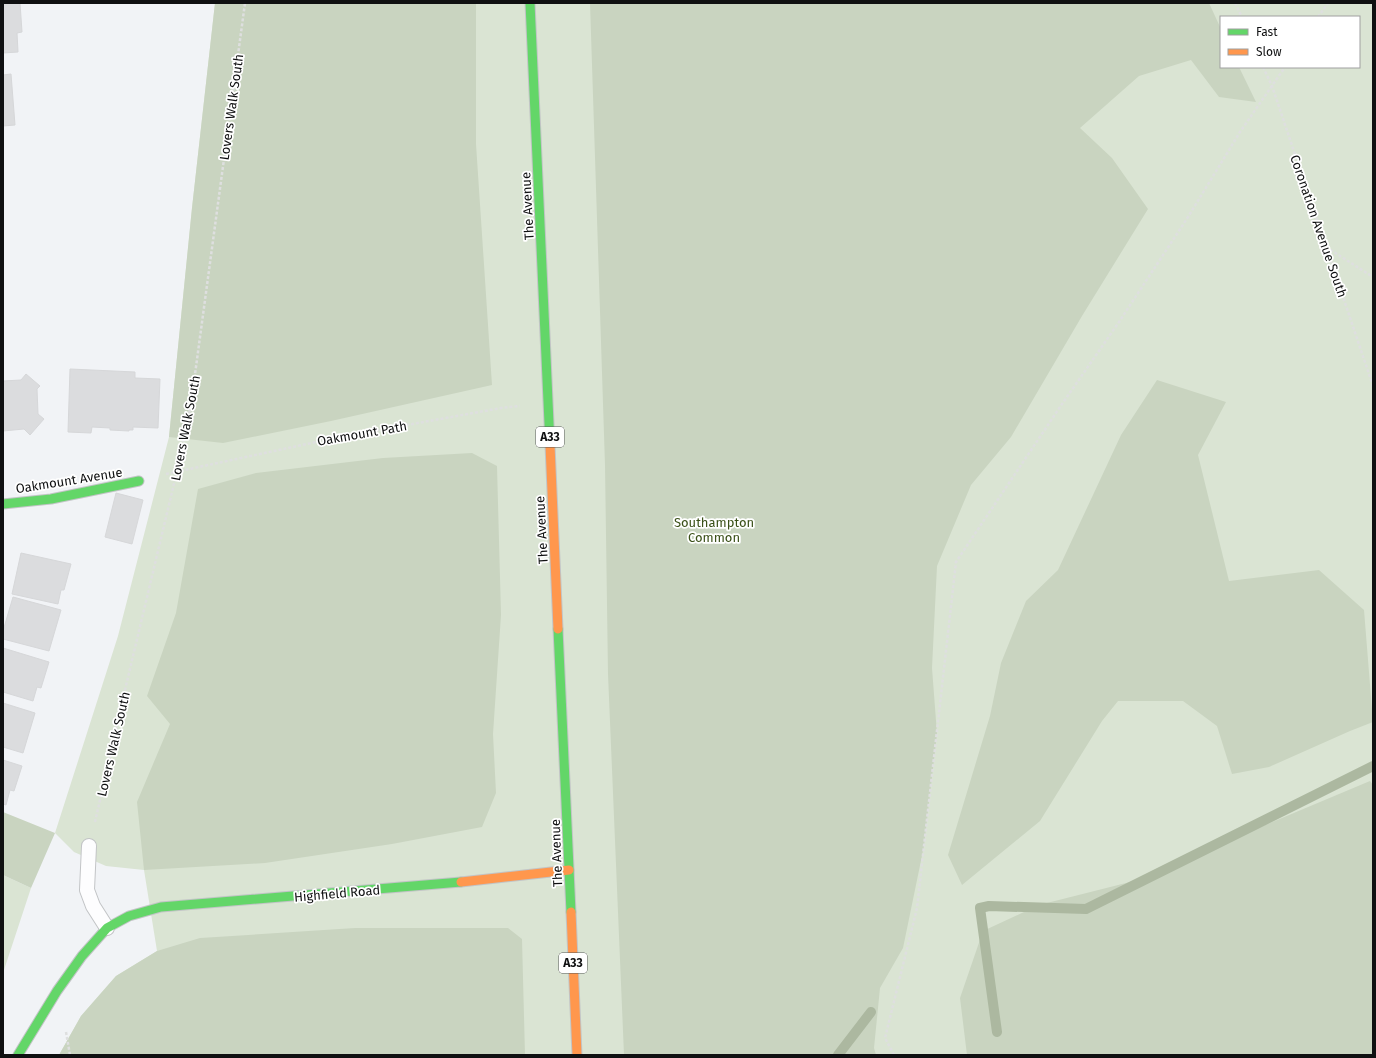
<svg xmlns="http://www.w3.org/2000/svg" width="1376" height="1058" font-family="'Fira Sans',sans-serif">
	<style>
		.green { fill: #dae4d3; fill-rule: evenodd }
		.forest { fill: #c9d4c0 }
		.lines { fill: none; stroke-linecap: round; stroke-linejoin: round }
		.stream { stroke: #acb8a0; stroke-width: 10 }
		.building { fill: #dbdcde; stroke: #d6d7d9 }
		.lane-casing { stroke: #c2c4c6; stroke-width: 16 }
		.fast-casing { stroke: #c2c4c6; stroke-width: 11 }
		.slow-casing { stroke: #c2c4c6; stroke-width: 11 }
		.path { stroke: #dedfdf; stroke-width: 2.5; stroke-dasharray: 3 2; stroke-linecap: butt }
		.lane { stroke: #fdfdfe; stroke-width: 14 }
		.fast { stroke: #63d668; stroke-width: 9 }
		.slow { stroke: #ff974d; stroke-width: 9 }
		.labels { text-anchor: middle; stroke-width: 3.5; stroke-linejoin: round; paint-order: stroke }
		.shield { fill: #fff; stroke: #575858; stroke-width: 1 }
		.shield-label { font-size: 12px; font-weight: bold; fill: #0f1011 }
		.street-label { font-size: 13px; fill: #0f1011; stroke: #fff }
		.park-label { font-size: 13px; fill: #3a5018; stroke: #fff }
	</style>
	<rect width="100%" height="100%" fill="#f1f3f6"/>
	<path class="green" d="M215 3H1373V1055H59L81 1016 116 976 157 951 144 870 106 866 74 852 55 833 118 636 169 437 192 208ZM1221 17H1359V67H1221Z
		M3 875 31 888 3 973Z"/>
	<path class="forest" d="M215 3H476V144L492 385 331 421 223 443 169 437 192 208Z
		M590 3H1209L1221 29V67H1239L1256 102 1219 97 1191 60 1139 76 1080 128 1112 158 1148 209 1082 316 1011 437 971 485 937 566 932 668 937 734 924 846 903 948 880 988 874 1048 876 1055H624L608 674 605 465Z
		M1157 380 1226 402 1198 455 1229 581 1319 570 1364 610 1373 722 1350 731 1269 767 1232 774 1217 726 1183 701H1118L1102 721 1040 821 962 885 948 855 990 716 1001 663 1026 601 1058 570 1121 435Z
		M472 453 497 466 501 615 493 734 496 793 482 827 392 844 265 863 144 870 137 802 170 724 147 696 176 613 198 489 256 473 383 458Z
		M1370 781 1373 785V1055H967L960 998 983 931 1039 905 1130 882Z
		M3 812 55 833 31 888 3 875Z
		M355 928H508L522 939 525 1055H59L81 1016 116 976 157 951 200 938Z"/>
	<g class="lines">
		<path class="stream" d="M997 1032 980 908 989 906 1086 909 1373 766
			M838 1055 871 1012"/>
	</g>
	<path class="building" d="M3 3H20L22 32 17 33 18 52 3 53Z
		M3 72V75L11 74 15 125 3 126Z
		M70 369 135 372V378L160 379 158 428 133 427V430H129V431L110 430V428L92 427 91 433 68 432Z
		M26 374 40 386 37 389 38 414 44 419 30 435 24 429 3 431V381L21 380Z
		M116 493 143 500 132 544 105 537Z
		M21 553 71 564 64 590H61L58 604 12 594Z
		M13 597 61 610 49 651 3 639V631Z
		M3 648 49 662 41 688 37 687 33 701 3 692Z
		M3 703 35 713 23 753 3 747Z
		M3 760 22 766 14 791 10 790 6 805 3 804Z"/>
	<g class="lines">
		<g class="lane-casing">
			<path id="lane" d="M89 846 87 890 93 906 107 928"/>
		</g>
		<g class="fast-casing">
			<path id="fast" d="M530 3 550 445
				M3 504 51 499 139 481
				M558 629 571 912
				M18 1055 57 991 82 956 107 928 129 916 161 907 461 882"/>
		</g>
		<g class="slow-casing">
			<path id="slow" d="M550 445 558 629
				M461 882 569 870
				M571 912 577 1055"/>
		</g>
		<path class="path" d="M1235 3 1242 17
			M1318 17 1328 3
			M1263 67 1272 86 1373 386
			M1326 247 1373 277
			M166 474 335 438 501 408 520 406
			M95 822 124 694 177 471 191 404 245 3
			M66 1032 70 1055
			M894 1055 885 1038 917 908 956 562 1060 407 1119 322 1188 217 1240 132 1285 67"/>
		<use href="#lane" class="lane"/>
		<use href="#fast" class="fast"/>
		<use href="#slow" class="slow"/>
	</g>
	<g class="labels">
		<g class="shield">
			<rect x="536" y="427" width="28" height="20" rx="3"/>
			<rect x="559" y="953" width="28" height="20" rx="3"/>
		</g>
		<g class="shield-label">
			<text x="550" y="441">A33</text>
			<text x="573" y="967">A33</text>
		</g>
		<g class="street-label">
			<text transform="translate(231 107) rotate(-82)" y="5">Lovers Walk South</text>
			<text transform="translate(527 206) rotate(-93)" y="5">The Avenue</text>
			<text transform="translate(1319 226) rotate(71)" y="5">Coronation Avenue South</text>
			<text transform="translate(185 428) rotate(-79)" y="5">Lovers Walk South</text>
			<text transform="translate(362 433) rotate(-10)" y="5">Oakmount Path</text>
			<text transform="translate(69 480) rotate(-9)" y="5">Oakmount Avenue</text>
			<text transform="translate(541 530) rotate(-93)" y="5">The Avenue</text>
			<text transform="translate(113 744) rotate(-77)" y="5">Lovers Walk South</text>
			<text transform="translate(556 853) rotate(-92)" y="5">The Avenue</text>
			<text transform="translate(337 893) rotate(-5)" y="5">Highfield Road</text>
		</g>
		<g class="park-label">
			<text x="714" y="527">Southampton<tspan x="714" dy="15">Common</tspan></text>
		</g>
	</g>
	<rect width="1376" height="1058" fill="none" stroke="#0f1011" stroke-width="8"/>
	<rect x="1220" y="16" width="140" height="52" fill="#ffffff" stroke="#9f9fa0"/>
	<rect x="1228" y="29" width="20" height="6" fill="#63d668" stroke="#9f9fa0"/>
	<text x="1256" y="36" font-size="12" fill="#0f1011">Fast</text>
	<rect x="1228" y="49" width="20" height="6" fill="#ff974d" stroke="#9f9fa0"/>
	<text x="1256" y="56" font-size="12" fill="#0f1011">Slow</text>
</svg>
